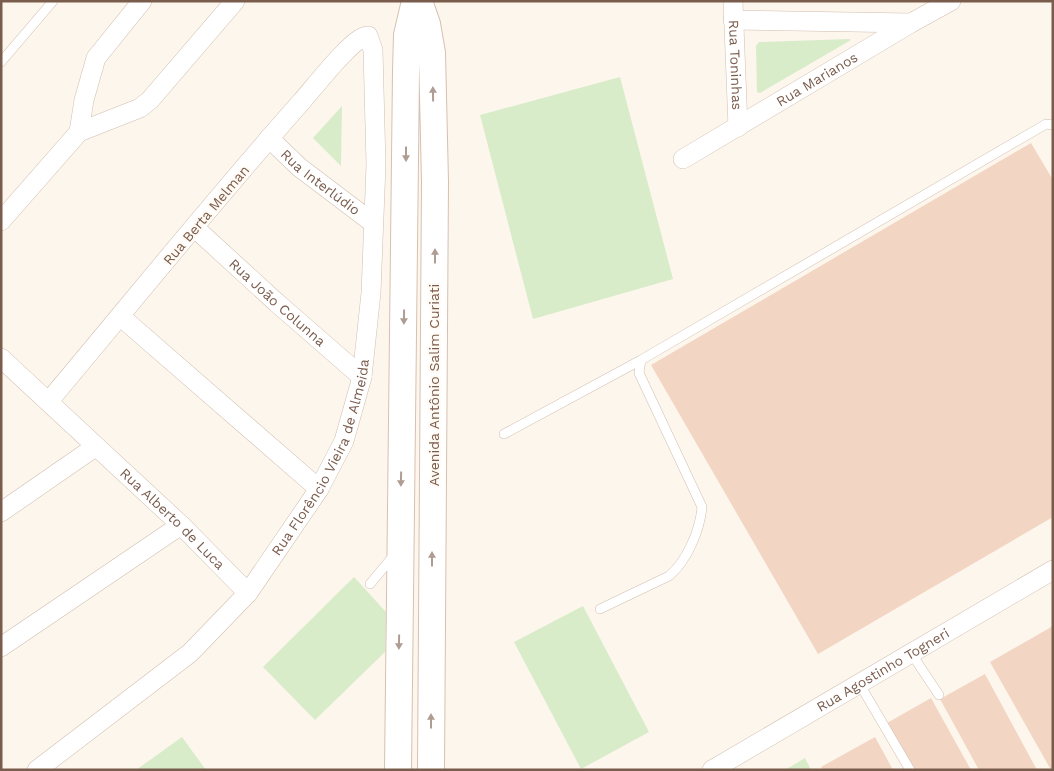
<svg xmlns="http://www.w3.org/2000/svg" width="1054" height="771" font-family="'Work Sans',sans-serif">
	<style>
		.green { fill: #d8ecc9 }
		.building { fill: #f3d5c3 }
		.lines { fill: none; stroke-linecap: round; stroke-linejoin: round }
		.lane-casing { stroke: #d1beb0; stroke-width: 10 }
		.street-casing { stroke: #d1beb0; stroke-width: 20 }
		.secondary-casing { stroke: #d6c0b0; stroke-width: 28 }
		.lane { stroke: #fff; stroke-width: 9 }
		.street { stroke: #fff; stroke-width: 19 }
		.secondary { stroke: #fff; stroke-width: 26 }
		.oneway { fill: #af9d94 }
		.labels { text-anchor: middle; stroke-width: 4; stroke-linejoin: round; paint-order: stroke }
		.street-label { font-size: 14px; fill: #7a5c4d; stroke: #fffaf3 }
	</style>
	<rect width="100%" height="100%" fill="#fdf6ec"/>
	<path class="green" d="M849 39 851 40 760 93 757 92 756 46 759 42Z
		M620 77 673 279 533 319 480 115Z
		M342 106 341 165V166L313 138Z
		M354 577 386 612 385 652 315 720 263 667Z
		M583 606 649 732 581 769 514 642Z
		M182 737 206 770H136Z
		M805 758 811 770H785Z"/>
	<path class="building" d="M1031 143 1053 180V517L818 654 651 365Z
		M1053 626V770H1051L990 662Z
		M985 674 1037 770H979L940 699Z
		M931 698 971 770H913L887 723Z
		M875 737 893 770H823L821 767Z"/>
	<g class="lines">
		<g class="lane-casing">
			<path id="lane" d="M1 62 53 1
				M504 434 641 360
				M370 584 395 554
				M600 609 669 576C687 561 700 530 702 507L639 373 641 360 1046 124 1053 125
				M911 653 939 695
				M859 683 910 770"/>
		</g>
		<g class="street-casing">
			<g id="street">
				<path id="s1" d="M733 1 738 127"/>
				<path d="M733 20 911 23"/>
				<path d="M79 132 84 100 96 58 142 1"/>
				<path id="s2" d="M269 138 299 167 373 223"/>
				<path id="s3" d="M683 159 911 23 951 1"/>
				<path d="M1 221 79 132 140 108 150 100 235 1"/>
				<path id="s4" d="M195 228 277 303 362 377"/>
				<path d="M120 316 319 489"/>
				<path id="s5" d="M1 358 181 525 248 593"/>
				<path d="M1 512 95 447"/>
				<path d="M1 647 181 525"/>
				<path id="s6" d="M37 770 190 653 248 593 319 489 344 441 362 377 371 293 376 165 373 50 368 36C355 34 312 90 302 101 215 199 133 301 49 401"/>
				<path id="s7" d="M712 770 1053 570"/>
			</g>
		</g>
		<g class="secondary-casing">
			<path id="secondary" d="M419 1 427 24 432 53 435 182 431 770
				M398 770 406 72 407 35 415 1"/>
		</g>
		<use href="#lane" class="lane"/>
		<use href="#street" class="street"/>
		<use href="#secondary" class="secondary"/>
	</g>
	<defs><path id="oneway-solid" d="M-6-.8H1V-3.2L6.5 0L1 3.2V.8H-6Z" transform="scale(1.25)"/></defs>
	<g class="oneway">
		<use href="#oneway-solid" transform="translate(433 94) rotate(-91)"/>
		<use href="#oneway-solid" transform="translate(406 154) rotate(90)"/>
		<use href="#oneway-solid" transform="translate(435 256) rotate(-90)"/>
		<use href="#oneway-solid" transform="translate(404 317) rotate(91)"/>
		<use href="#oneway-solid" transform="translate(401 479) rotate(91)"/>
		<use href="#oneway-solid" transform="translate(432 559) rotate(-90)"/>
		<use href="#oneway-solid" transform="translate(399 642) rotate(91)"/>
		<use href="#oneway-solid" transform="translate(431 721) rotate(-90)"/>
	</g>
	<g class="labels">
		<g class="street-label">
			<text dy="5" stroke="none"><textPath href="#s1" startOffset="64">Rua Toninhas</textPath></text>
			<text dy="5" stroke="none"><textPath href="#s3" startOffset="156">Rua Marianos</textPath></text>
			<text dy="5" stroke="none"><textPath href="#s2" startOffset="68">Rua Interlúdio</textPath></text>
			<text transform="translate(206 215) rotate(-50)" y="5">Rua Berta Melman</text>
			<text dy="5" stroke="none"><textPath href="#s4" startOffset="111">Rua João Colunna</textPath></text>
			<text transform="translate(434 385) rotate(-90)" y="5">Avenida Antônio Salim Curiati</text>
			<text dy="5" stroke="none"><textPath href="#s6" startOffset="432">Rua Florêncio Vieira de Almeida</textPath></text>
			<text dy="5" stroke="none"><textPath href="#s5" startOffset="235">Rua Alberto de Luca</textPath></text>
			<text dy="5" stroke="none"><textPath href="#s7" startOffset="198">Rua Agostinho Togneri</textPath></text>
		</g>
	</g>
	<rect width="1054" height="771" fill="none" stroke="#7a5c4d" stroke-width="5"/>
</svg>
